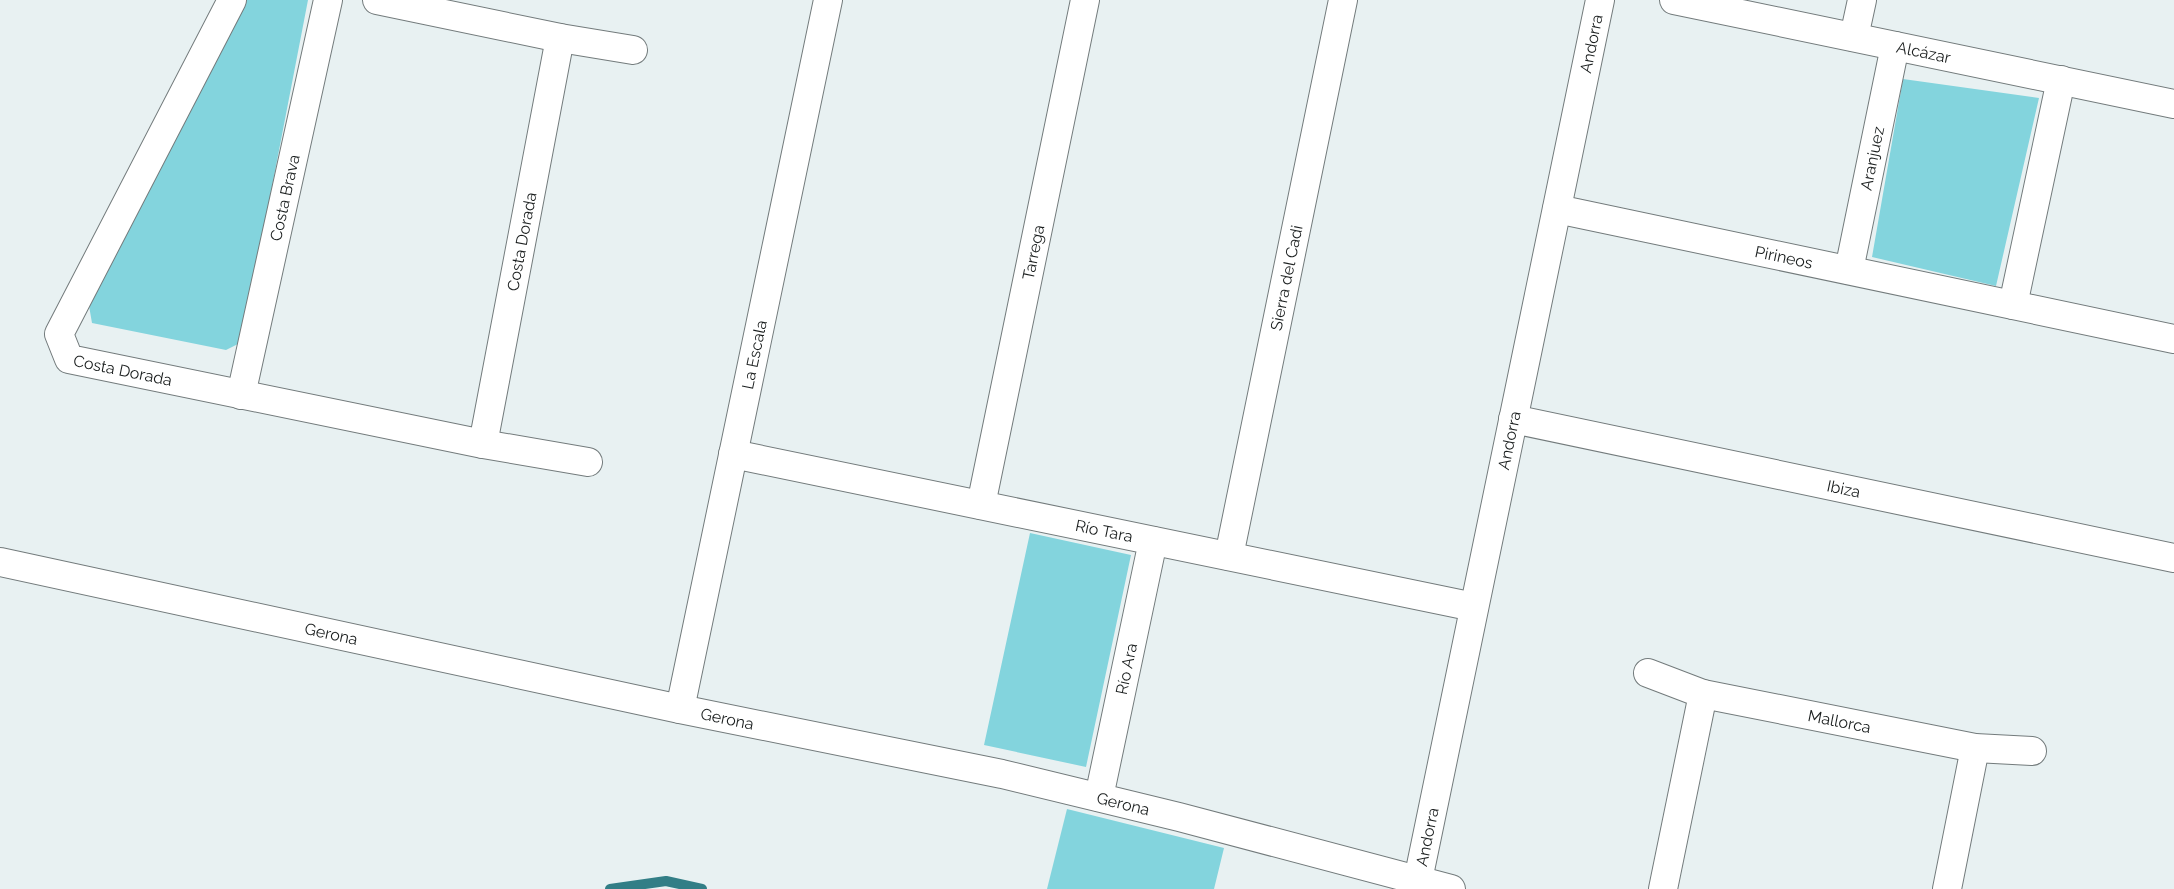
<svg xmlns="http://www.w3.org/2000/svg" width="2174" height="889" font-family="Raleway,sans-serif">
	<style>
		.green { fill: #83d4dd }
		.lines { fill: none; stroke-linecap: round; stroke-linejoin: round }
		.stream { stroke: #327e86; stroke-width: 10 }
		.street-casing { stroke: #737b7c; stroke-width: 30 }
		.street { stroke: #fff; stroke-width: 28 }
		.labels { text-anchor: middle; stroke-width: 4.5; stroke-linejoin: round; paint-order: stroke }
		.street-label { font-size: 16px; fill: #1a1e1e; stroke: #f8feff }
	</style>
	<rect width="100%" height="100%" fill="#e8f1f2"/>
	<path class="green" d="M247 0H308L242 342 226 350 92 323 88 300Z
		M1903 79 2039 98 1996 286 1872 257Z
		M1030 533 1131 555 1086 767 984 745Z
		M1067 809 1224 848 1214 889H1047Z"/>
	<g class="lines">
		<path class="stream" d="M610 889 666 881 702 889"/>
		<g class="street-casing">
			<g id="street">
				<path id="s1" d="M232 0 59 334 69 359 483 444 588 462"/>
				<path d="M377 0 560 38 633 50"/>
				<path id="s2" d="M1674 0 2174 104"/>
				<path d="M1854 37 1862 0"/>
				<path id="s3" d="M1557 209 2174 339"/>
				<path id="s4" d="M1849 270 1895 46"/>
				<path d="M2013 305 2061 80"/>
				<path id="s5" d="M241 395 328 0"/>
				<path id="s6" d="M1513 419 2174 558"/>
				<path id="s7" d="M483 444 560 38"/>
				<path id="s8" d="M733 454 1474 607"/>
				<path id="s9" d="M981 505 1085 0"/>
				<path id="s10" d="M1229 556 1343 0"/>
				<path id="s11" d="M0 562 680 709 1002 774 1179 817 1451 889"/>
				<path id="s12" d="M1648 673 1703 694 1975 748 2032 751"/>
				<path id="s13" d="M680 709 828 0"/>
				<path id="s14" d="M1099 797 1153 541"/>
				<path id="s15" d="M1418 880 1600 0"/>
				<path d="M1663 889 1703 694"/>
				<path d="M1947 889 1975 748"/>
			</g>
		</g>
		<use href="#street" class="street"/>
	</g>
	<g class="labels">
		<g class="street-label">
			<text dy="6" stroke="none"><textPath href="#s15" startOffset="854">Andorra</textPath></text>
			<text dy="6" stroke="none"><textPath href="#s2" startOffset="255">Alcázar</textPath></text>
			<text dy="6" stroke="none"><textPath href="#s4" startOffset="114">Aranjuez</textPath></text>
			<text dy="6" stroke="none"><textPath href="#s5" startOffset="202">Costa Brava</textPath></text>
			<text dy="6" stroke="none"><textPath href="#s7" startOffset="206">Costa Dorada</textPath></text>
			<text dy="6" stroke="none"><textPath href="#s9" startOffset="258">Tarrega</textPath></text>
			<text dy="6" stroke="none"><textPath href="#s3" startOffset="232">Pirineos</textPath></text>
			<text dy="6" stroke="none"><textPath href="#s10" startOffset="284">Sierra del Cadi</textPath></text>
			<text dy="6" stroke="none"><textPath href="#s13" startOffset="362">La Escala</textPath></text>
			<text dy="6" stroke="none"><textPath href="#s1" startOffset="458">Costa Dorada</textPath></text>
			<text dy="6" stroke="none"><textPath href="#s15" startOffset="449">Andorra</textPath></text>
			<text dy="6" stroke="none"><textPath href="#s6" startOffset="338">Ibiza</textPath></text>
			<text dy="6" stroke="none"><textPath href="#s8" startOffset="379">Río Tara</textPath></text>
			<text dy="6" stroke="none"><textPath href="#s11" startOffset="339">Gerona</textPath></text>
			<text dy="6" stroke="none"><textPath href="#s14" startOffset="131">Río Ara</textPath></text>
			<text dy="6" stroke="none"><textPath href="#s11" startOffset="744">Gerona</textPath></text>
			<text dy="6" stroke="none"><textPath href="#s12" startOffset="198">Mallorca</textPath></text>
			<text dy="6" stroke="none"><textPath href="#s11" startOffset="1149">Gerona</textPath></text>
			<text dy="6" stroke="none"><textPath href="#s15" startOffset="44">Andorra</textPath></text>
		</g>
	</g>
</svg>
